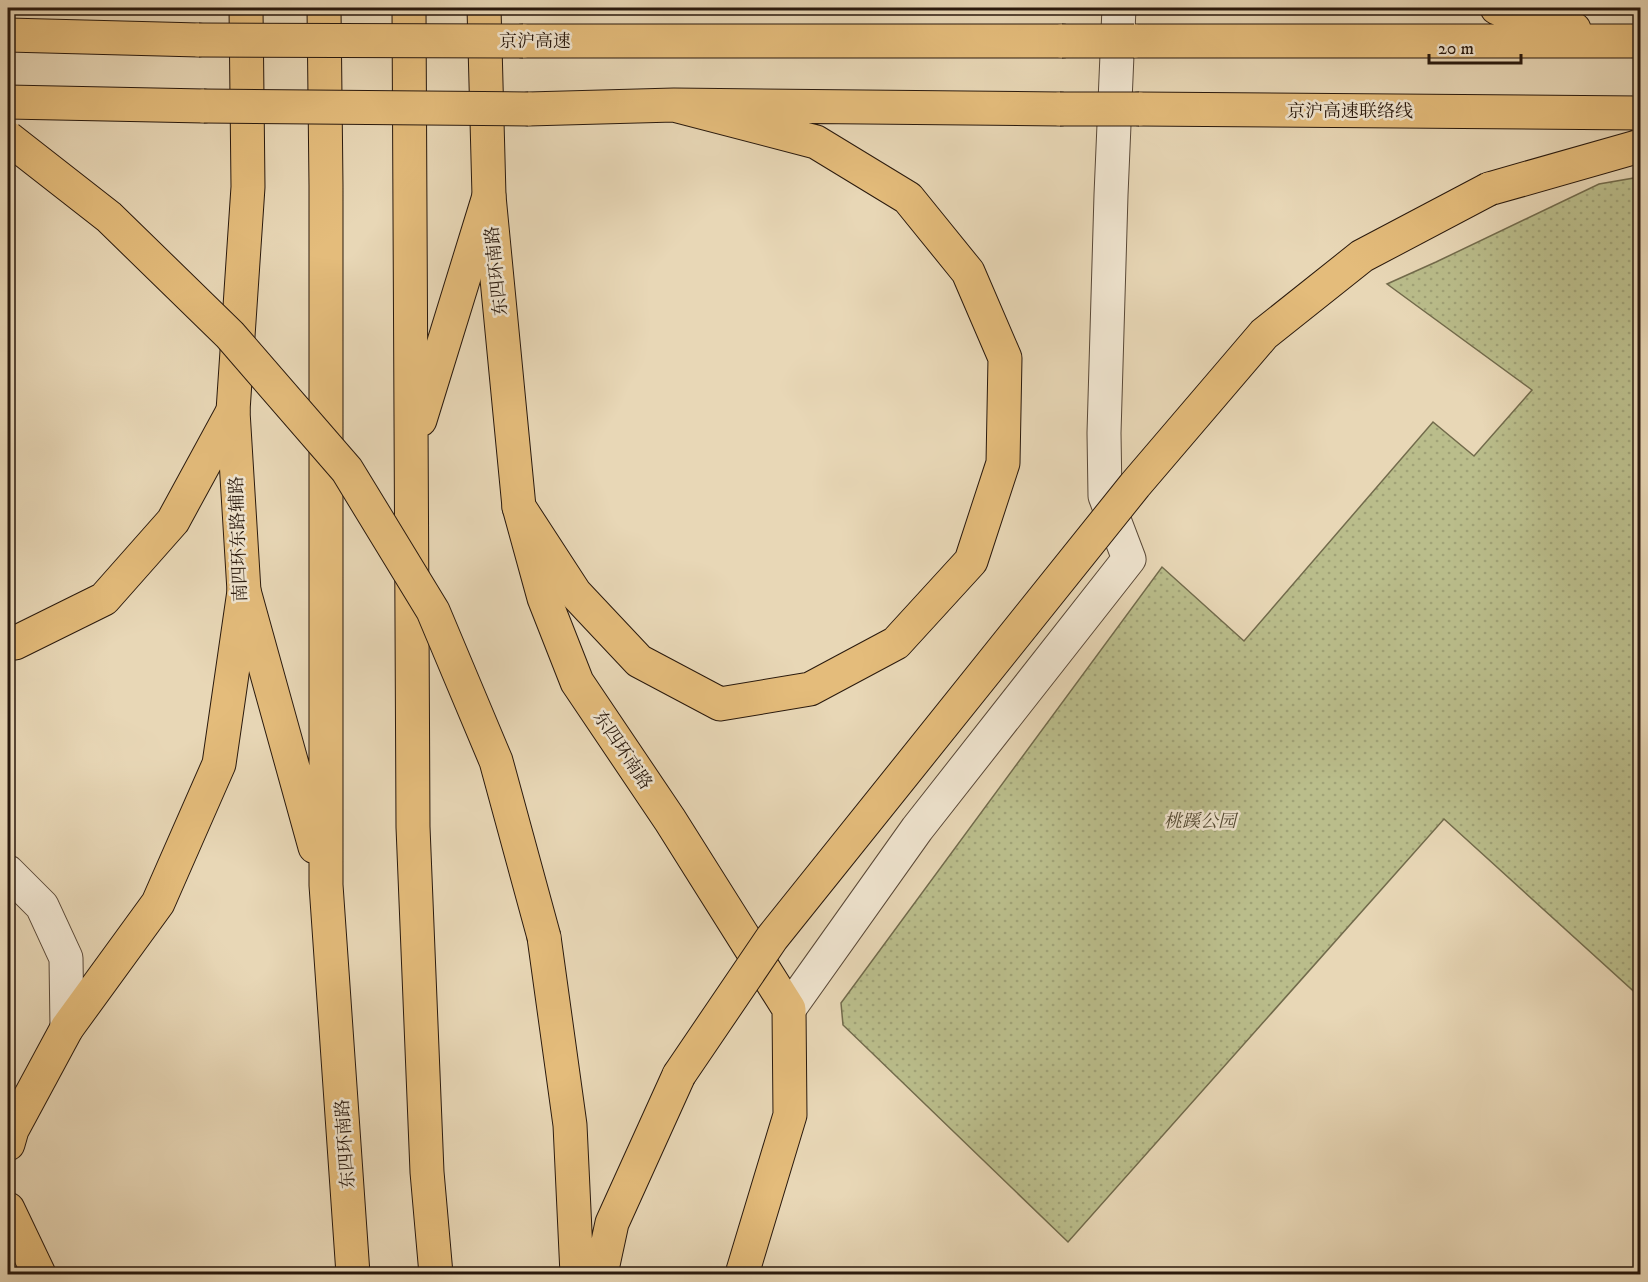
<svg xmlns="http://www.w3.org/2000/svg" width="1648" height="1282" font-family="'IM FELL DW Pica','Noto Serif SC',serif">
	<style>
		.park { fill: url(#park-dots); stroke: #726b4c; stroke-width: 1.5 }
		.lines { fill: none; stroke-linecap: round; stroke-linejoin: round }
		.minor-casing { stroke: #594837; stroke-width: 35 }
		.major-casing { stroke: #29190d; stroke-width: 35 }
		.highway-casing { stroke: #29190d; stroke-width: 35 }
		.minor { stroke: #f0e5d0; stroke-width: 33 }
		.major { stroke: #e4bc7b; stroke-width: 33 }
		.highway { stroke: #e4bc7b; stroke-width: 33 }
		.highway-bridge-casing { stroke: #29190d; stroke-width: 35; stroke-linecap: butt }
		.highway-bridge { stroke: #e4bc7b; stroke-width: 33 }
		.labels { text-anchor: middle; stroke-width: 5; stroke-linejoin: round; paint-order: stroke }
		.street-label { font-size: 18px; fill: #29190d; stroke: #f0e5d0 }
		.park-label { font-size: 18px; font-style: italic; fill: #544a33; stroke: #f0e5d0 }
	</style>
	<defs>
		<pattern id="park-dots" width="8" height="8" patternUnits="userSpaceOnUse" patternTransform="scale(1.5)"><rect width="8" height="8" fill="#babd8b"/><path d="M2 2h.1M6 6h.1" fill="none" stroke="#a0a277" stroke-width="1.8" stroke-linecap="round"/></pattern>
	</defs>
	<rect width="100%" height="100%" fill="#e8d7b6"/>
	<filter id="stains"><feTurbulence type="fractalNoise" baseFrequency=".00333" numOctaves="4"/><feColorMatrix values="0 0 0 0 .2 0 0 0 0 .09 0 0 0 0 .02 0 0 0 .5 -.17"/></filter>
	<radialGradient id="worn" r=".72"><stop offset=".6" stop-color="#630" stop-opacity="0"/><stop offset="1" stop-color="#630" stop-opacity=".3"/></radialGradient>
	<path class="park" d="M1640 177V997L1444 819 1068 1242 843 1025 841 1003 1162 567 1244 641 1433 422 1474 456 1532 390 1387 284 1436 262 1599 184Z"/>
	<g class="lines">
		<g class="minor-casing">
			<path id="minor" d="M8 872 42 906 66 958 67 1028
				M789 1009 917 829 1129 559 1105 496 1104 433 1111 195 1119 8"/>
		</g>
		<g class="major-casing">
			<path id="major" d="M484 8 489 196 519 507 544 598 577 682 670 820 789 1009 790 1115 742 1274
				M8 1144 12 1130 67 1028 158 903 219 764 244 591 233 411 248 187 246 8"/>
		</g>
		<g class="highway-casing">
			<path id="highway" d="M324 8 326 186V885L353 1274
				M409 8 413 827 427 1172 436 1274
				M1497 8 1574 29
				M8 35 199 40
				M523 41H1062
				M1134 41H1640
				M8 102 204 106
				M528 109 674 105 1060 109
				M1139 109 1640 113
				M1489 189 1640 146
				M420 420 489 196
				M519 507 575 593 639 661 720 704 810 689 896 643 971 561 1003 463 1005 358 968 272 908 198 816 142 674 105
				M244 591 315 847
				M8 644 15 643 104 599 173 521 233 411
				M544 937 570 1125 577 1274
				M8 1209 39 1274
				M601 1274 612 1223 679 1075"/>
		</g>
		<use href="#minor" class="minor"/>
		<use href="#major" class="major"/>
		<use href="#highway" class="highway"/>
		<g class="highway-bridge-casing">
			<path id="highway-bridge" d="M199 40 523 41
				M1062 41H1134
				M204 106 528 109
				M1060 109H1139
				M8 138 109 217 230 335 347 470 433 611 496 761 544 937
				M679 1075 772 938 1135 485 1264 334 1362 256 1489 189"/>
		</g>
		<use href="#highway-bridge" class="highway-bridge"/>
	</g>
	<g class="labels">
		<g class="street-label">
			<text x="535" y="47">京沪高速</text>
			<text x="1350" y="117">京沪高速联络线</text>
			<text transform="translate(496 271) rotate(-96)" y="6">东四环南路</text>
			<text transform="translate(238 539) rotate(-92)" y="6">南四环东路辅路</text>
			<text transform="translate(623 750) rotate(56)" y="6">东四环南路</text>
			<text transform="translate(345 1144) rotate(-94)" y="6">东四环南路</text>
		</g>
		<g class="park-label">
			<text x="1200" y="827">桃蹊公园</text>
		</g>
	</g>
	<rect width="1648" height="1282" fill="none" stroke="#e8d7b6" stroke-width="30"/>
	<rect x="9" y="9" width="1630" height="1264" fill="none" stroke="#29190d" stroke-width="3"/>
	<rect x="15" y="15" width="1618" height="1252" fill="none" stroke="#29190d" stroke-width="1.5"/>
	<path d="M1429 54v9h92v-9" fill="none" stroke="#29190d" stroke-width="3"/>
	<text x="1438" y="54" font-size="18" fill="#29190d" stroke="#f0e5d0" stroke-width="4.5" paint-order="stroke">20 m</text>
	<rect width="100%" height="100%" filter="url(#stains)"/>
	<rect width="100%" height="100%" fill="url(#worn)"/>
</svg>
